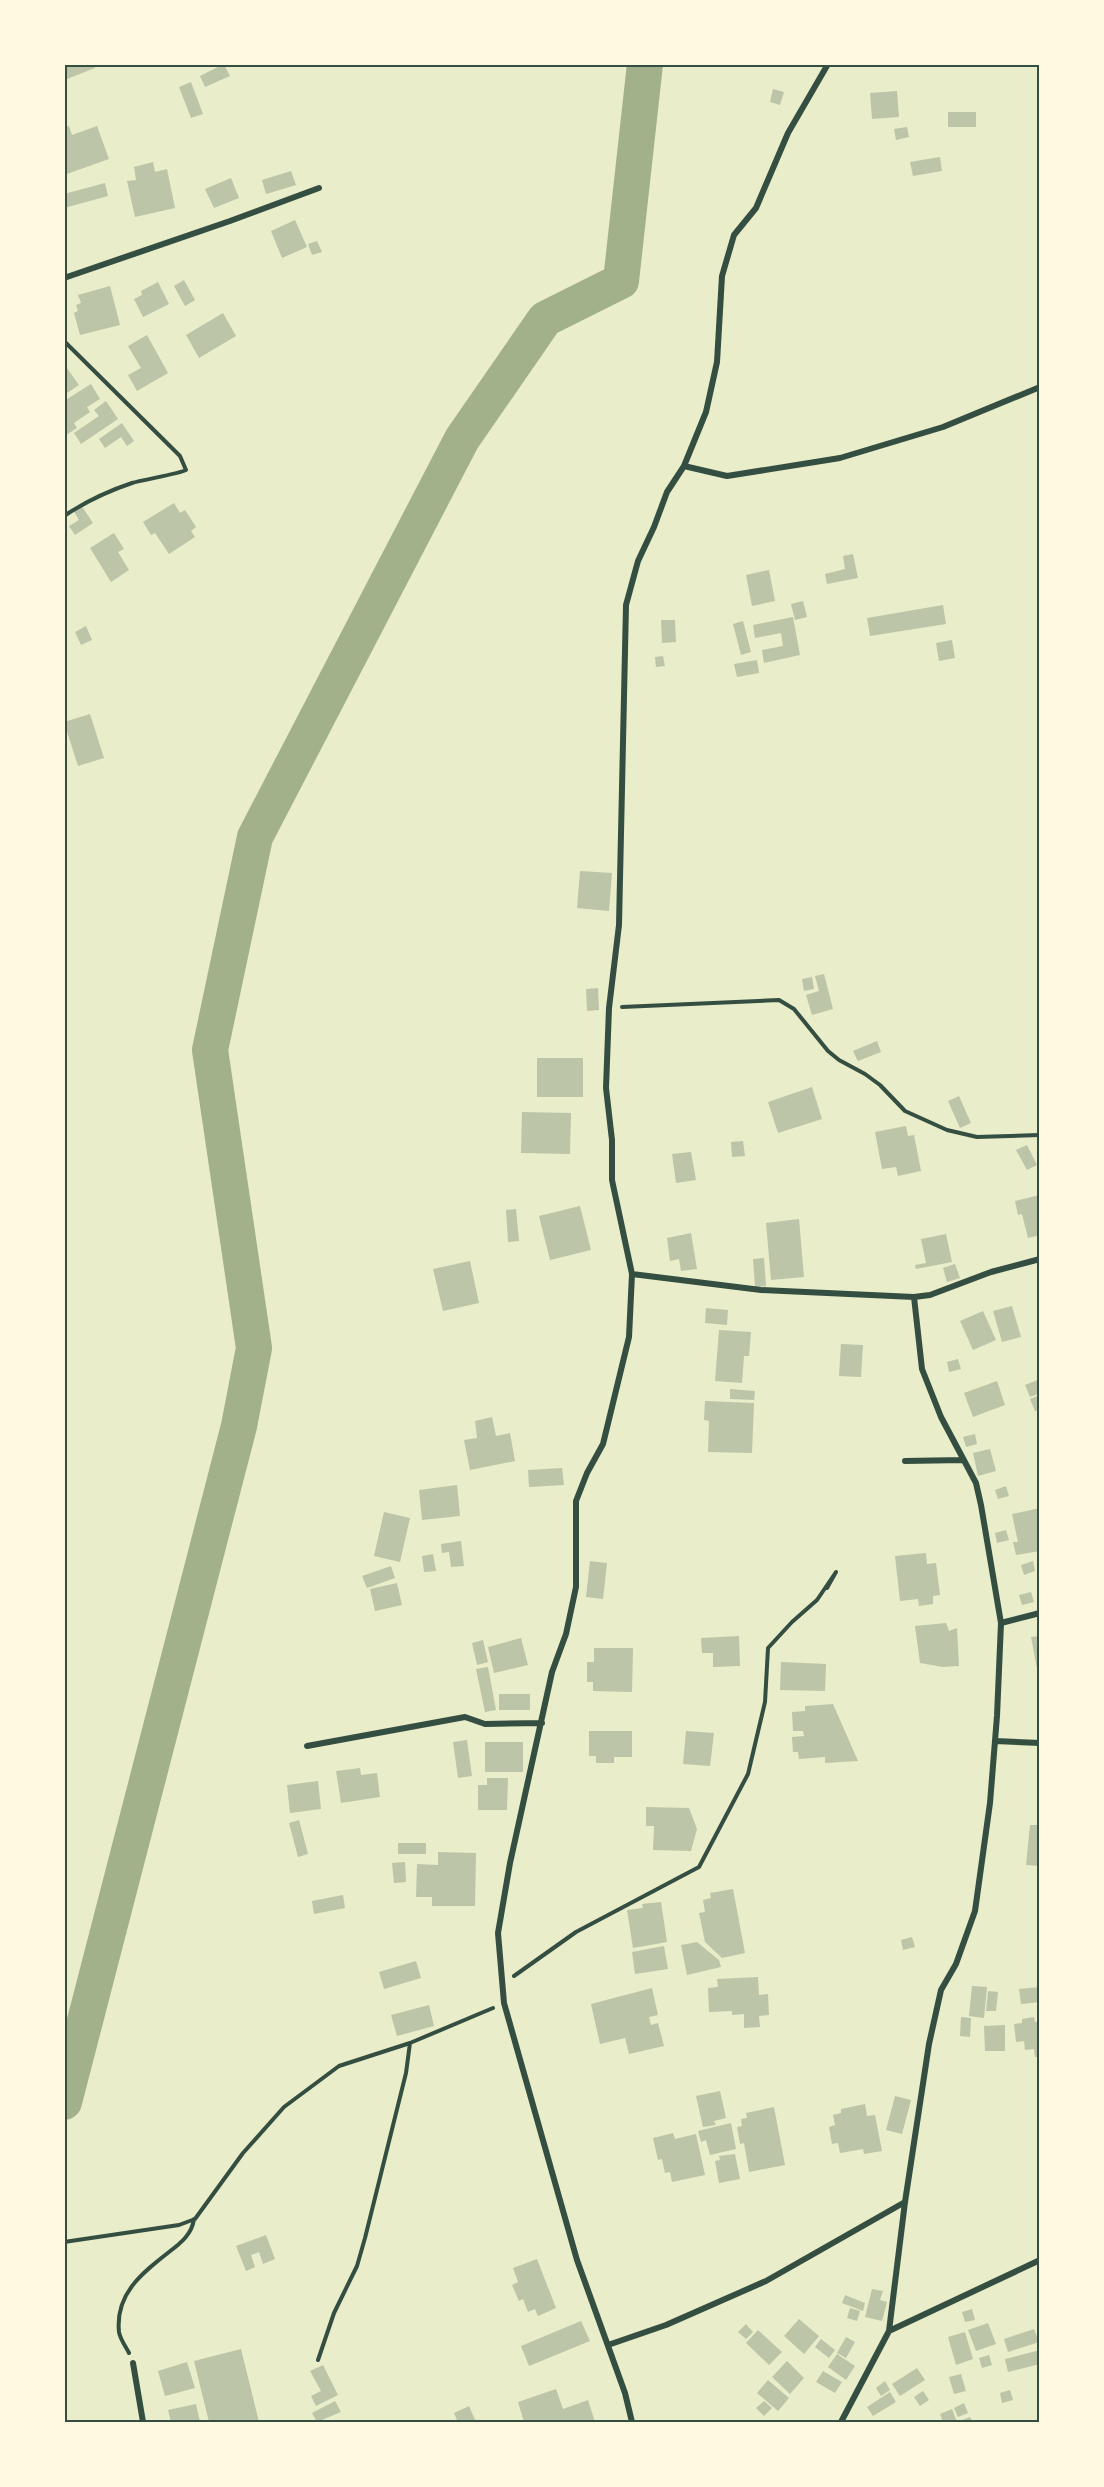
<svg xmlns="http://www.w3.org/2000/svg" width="1104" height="2487" font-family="Jost,sans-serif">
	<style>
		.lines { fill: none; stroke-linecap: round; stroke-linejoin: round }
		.river { stroke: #a3b18a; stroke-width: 36 }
		.building { fill: #bcc5a7 }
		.path { stroke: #344e41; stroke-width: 4 }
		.minor { stroke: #344e41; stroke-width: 6 }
		.neatline { fill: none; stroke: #344e41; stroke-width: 2 }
	</style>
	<rect width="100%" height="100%" fill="#e9edc9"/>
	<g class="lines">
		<path class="river" d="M64 2102 239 1426 254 1348 210 1050 255 837 462 439 545 319 621 281 645 64"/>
	</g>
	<path class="building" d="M64 64H94L95 68 67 79Z
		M224 64 230 76 205 87 200 76Z
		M191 82 203 114 191 118 179 87Z
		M773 89 784 92 780 105 770 102Z
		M897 91 899 117 872 119 870 93Z
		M948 112H976V127H948Z
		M69 126 72 135 97 126 109 159 64 175V127Z
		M907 127 909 137 896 140 894 129Z
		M940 157 942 171 913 176 910 162Z
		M153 162 155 172 167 169 175 208 135 217 127 181 136 180 134 167Z
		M291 171 296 185 266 194 262 180Z
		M231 178 239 198 214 208 205 189Z
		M105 183 108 196 64 208V194Z
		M295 220 307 247 282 258 271 231Z
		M317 241 322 252 312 255 308 244Z
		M184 280 195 300 185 306 174 286Z
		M158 282 169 304 143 317 134 299 142 295 141 291Z
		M110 286 120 325 80 335 74 313 78 311 76 305 81 303 78 295Z
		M223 313 236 336 199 358 186 335Z
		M147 335 168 373 137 391 128 375 141 368 128 346Z
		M64 364 79 385 64 395Z
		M91 384 100 399 87 407 90 412 74 423 77 428 66 435 64 432V401Z
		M106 401 118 419 81 444 74 433 99 416 94 410Z
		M122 423 134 441 127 446 121 437 105 448 99 439Z
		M174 503 180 513 185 510 196 527 191 531 195 537 169 554 155 533 151 535 143 522Z
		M81 505 93 523 75 535 69 526 79 520 73 510Z
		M114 533 124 549 118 552 129 570 111 582 90 548Z
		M853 554 858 578 827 584 825 574 845 569 843 556Z
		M769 570 775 601 752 606 746 575Z
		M803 601 807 617 795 620 791 604Z
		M943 605 946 624 870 636 867 618Z
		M793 617 800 655 764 663 762 650 783 646 781 633 755 638 753 625Z
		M661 620H675L676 642 662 643Z
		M743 621 751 652 741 655 733 624Z
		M86 626 92 640 81 645 75 632Z
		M952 640 955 658 939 661 936 643Z
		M663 656 665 666 656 667 655 657Z
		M757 660 759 673 737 677 734 664Z
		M90 714 104 758 78 766 64 722Z
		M580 871 612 873 609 911 577 908Z
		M824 974 833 1009 812 1015 806 995 819 991 815 976Z
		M812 977 814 989 804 991 802 979Z
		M598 988 599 1010 587 1011 586 989Z
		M877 1041 881 1052 858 1061 853 1051Z
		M537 1058H583V1097H537Z
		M812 1087 822 1119 778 1133 768 1102Z
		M959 1096 971 1123 960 1128 948 1101Z
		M522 1112 571 1113 570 1154 521 1153Z
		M906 1126 908 1136 914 1135 921 1171 898 1176 896 1167 882 1169 875 1132Z
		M743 1141 745 1156 732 1157 731 1142Z
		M1027 1145 1037 1165 1027 1170 1016 1150Z
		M691 1152 696 1180 676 1183 672 1154Z
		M1040 1195V1235L1028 1238 1022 1214 1018 1215 1015 1201Z
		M580 1206 591 1250 550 1260 539 1216Z
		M516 1209 519 1241 508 1242 506 1210Z
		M799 1219 804 1277 771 1280 766 1223Z
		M691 1233 697 1269 681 1271 679 1259 670 1261 667 1238Z
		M946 1234 952 1262 916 1269 915 1265 926 1263 921 1239Z
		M764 1258 766 1286 755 1287 753 1259Z
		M470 1261 479 1303 443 1311 433 1269Z
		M955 1264 960 1278 947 1282 943 1268Z
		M1012 1306 1021 1337 1002 1342 993 1311Z
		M706 1308 728 1310 727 1325 705 1323Z
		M983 1311 996 1340 973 1350 960 1321Z
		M719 1330 751 1332 749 1356H744L742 1383 715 1381Z
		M841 1344 863 1345 861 1377 839 1376Z
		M958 1359 961 1369 949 1372 947 1362Z
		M1040 1379V1393L1030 1397 1025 1385Z
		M997 1381 1005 1405 973 1417 964 1393Z
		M730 1389 755 1391 754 1400 730 1399Z
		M1040 1395V1410L1035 1411 1030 1399Z
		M705 1401 754 1403 752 1453 708 1452 709 1421 704 1420Z
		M492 1417 496 1436 510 1433 515 1461 470 1470 464 1440 477 1438 475 1421Z
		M975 1434 977 1444 966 1447 963 1437Z
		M990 1449 996 1471 978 1476 973 1453Z
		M562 1468 564 1485 529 1487 528 1470Z
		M457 1485 460 1516 422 1520 419 1490Z
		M1006 1486 1009 1496 998 1499 995 1490Z
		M1040 1508V1551L1016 1555 1013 1542H1018L1012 1514Z
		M384 1512 410 1518 400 1562 374 1556Z
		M1006 1530 1009 1540 997 1543 995 1533Z
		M461 1541 464 1566 451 1567 449 1552 442 1553 441 1544Z
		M926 1553 927 1564 936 1563 940 1595 933 1596V1604L919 1606 918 1599 900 1601 895 1556Z
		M433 1554 436 1571 424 1572 422 1556Z
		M590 1561 607 1563 603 1599 586 1597Z
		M1033 1561 1035 1571 1024 1575 1021 1565Z
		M391 1566 395 1578 367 1588 362 1576Z
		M397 1583 402 1605 375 1611 370 1589Z
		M1031 1592 1034 1602 1022 1605 1019 1595Z
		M946 1623 949 1631 957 1628 959 1666 943 1667 920 1663 915 1626Z
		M739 1636 740 1666 713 1667V1653H702L701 1638Z
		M1040 1636V1674H1038L1031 1637Z
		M521 1638 528 1665 494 1673 488 1647Z
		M483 1640 488 1662 477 1665 472 1643Z
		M594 1648H633L632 1692 593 1691V1682H587V1662H594Z
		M781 1662 826 1664 825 1691 780 1690Z
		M488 1667 496 1710 485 1712 476 1669Z
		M499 1694H530V1710H499Z
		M833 1704 858 1761 825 1763V1757L799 1759 798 1752H793L792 1737 804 1736 803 1731H793L792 1712 805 1711V1706Z
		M589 1731H632V1757H614V1763H596V1756H589Z
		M686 1731 714 1733 710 1766 683 1764Z
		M467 1740 472 1776 458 1778 453 1742Z
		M485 1742H523V1772H485Z
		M360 1768 361 1775 377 1773 380 1797 341 1803 336 1771Z
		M487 1778H508L507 1810H478V1785H487Z
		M318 1781 321 1809 290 1813 287 1785Z
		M646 1807 689 1808 697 1829 691 1851 653 1850 654 1826H646Z
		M299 1820 308 1854 298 1857 289 1823Z
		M1030 1825H1040V1866L1026 1865Z
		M398 1843H426V1854H398Z
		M438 1852 476 1853 475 1906H432V1897H416L417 1864 438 1865Z
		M405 1862 406 1882 394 1883 392 1863Z
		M733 1889 745 1953 722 1958 705 1942 699 1913 705 1912 703 1900 711 1898 710 1893Z
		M343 1895 345 1908 314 1914 312 1901Z
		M661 1902 667 1942 633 1948 627 1910 643 1908 642 1904Z
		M912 1937 915 1947 903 1950 901 1940Z
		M697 1942 719 1960 721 1967 687 1975 681 1945Z
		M664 1946 668 1969 635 1974 632 1952Z
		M416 1961 421 1978 384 1989 379 1972Z
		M758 1977 759 1995 768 1994 769 2015 759 2016 760 2027 744 2028V2014L732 2015V2011L709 2012 708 1988 718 1987 717 1979Z
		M972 1986 987 1987 984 2018 969 2016Z
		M1040 1987V2002L1021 2004 1019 1989Z
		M652 1988 658 2015 649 2017 651 2025 658 2023 664 2046 629 2054 625 2038 600 2044 591 2004Z
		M988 1991 998 1992 996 2011H986Z
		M429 2005 434 2026 397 2036 391 2015Z
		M961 2017 971 2018 970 2037 960 2036Z
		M1034 2017 1035 2022H1040V2057H1035L1034 2049 1025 2050 1024 2041 1016 2042 1014 2024 1022 2023V2019Z
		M1005 2025V2051H985L984 2026Z
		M720 2091 726 2118 714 2121 716 2125 703 2127 696 2096Z
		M895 2096 911 2100 902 2134 886 2130Z
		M865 2104 867 2116 875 2115 882 2151 864 2154 863 2149 840 2153 838 2143 832 2144 829 2127 835 2125 833 2115 841 2113V2109Z
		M774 2107 785 2165 749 2172 744 2143 740 2144 737 2127 742 2126 741 2119 747 2118 746 2113Z
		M731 2123 736 2149 710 2155 706 2140 701 2142 698 2131Z
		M673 2133 675 2139 696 2134 705 2175 672 2182 670 2172 665 2173 662 2159 658 2160 653 2138Z
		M735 2154 740 2179 719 2183 715 2161 720 2160 719 2156Z
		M266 2235 275 2259 263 2264 259 2252 251 2255 255 2267 246 2271 236 2246Z
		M537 2259 556 2308 538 2316 535 2309 528 2312 523 2299 519 2301 512 2285 518 2282 513 2268Z
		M872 2289 883 2291 880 2300 887 2302 882 2321 865 2317Z
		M845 2295 865 2303 863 2311 842 2303Z
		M850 2308 860 2311 857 2321 847 2318Z
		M972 2309 975 2320 965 2322 962 2312Z
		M799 2319 819 2336 804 2354 784 2336Z
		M581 2321 590 2341 529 2366 521 2346Z
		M988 2323 996 2344 976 2351 968 2330Z
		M746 2324 753 2332 746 2339 738 2332Z
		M1034 2329 1039 2342 1008 2352 1004 2339Z
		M758 2330 782 2352 769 2365 746 2343Z
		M965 2332 973 2359 956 2365 948 2337Z
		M846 2337 855 2342 846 2358 837 2353Z
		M821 2339 835 2350 829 2358 815 2347Z
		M241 2349 259 2422H209L194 2361Z
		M1040 2350V2364L1008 2372 1005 2359Z
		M837 2354 855 2366 846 2380 828 2367Z
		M989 2355 992 2365 982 2368 979 2358Z
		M787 2361 804 2378 790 2394 772 2377Z
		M187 2362 195 2388 165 2396 158 2371Z
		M323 2365 338 2395 316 2406 311 2396 321 2391 310 2371Z
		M917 2368 925 2380 900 2396 892 2384Z
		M823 2371 842 2382 835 2393 816 2382Z
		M961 2374 966 2391 954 2394 949 2377Z
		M768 2380 789 2398 778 2411 757 2393Z
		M885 2381 890 2390 881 2396 876 2388Z
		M556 2389 563 2409 588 2400 595 2422H524L518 2402Z
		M1010 2390 1013 2400 1002 2403 1000 2393Z
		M923 2391 929 2400 920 2406 914 2397Z
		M890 2392 896 2402 873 2416 867 2407Z
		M335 2401 341 2412 317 2422 312 2413Z
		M764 2401 772 2408 764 2416 756 2408Z
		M964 2403 968 2413 958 2417 954 2408Z
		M196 2404 200 2422H171L168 2410Z
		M469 2406 476 2422H451L457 2420 454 2413Z
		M952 2409 957 2422 970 2417 973 2422H943L940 2414Z"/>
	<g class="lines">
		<path class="path" d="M64 341 180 456 186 470C182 473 142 480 132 483 108 491 85 502 64 516
			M622 1007 779 1000 794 1009 828 1051 839 1060 865 1074 880 1085 905 1111 947 1130 977 1137 1040 1135
			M514 1976 576 1932 699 1867 748 1774 765 1702 768 1648 792 1622 817 1600 836 1572 827 1588
			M64 2242 179 2225 195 2219 243 2153 284 2107 339 2066 410 2043 493 2008
			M129 2353C126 2347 120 2339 119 2332 115 2294 142 2273 169 2252 181 2243 192 2234 194 2219
			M318 2360 334 2313 357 2266 365 2238 406 2073 410 2043"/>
		<path class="minor" d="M64 278 230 221 319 188
			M684 466 727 476 840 458 943 427 1040 387
			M632 1274 761 1290 914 1297 930 1295 991 1272 1040 1259
			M905 1461 963 1460
			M1001 1623 1040 1613
			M995 1741 1040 1743
			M307 1746 465 1717 485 1724 542 1723
			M889 2331 1040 2260
			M608 2345 666 2325 766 2281 905 2202
			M133 2363 143 2422
			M632 2422 625 2393 577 2260 504 2003 498 1933 510 1863 552 1672 566 1634 576 1587V1501L587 1473 603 1444 629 1337 632 1274 612 1180V1140L606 1088 609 1008 619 925 626 605 638 561 654 527 667 492 684 466 706 412 717 362 722 276 734 235 756 208 788 133 828 64
			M841 2422 889 2331 905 2202 929 2044 941 1990 956 1964 975 1911 990 1803 997 1716 1001 1623 981 1505 976 1483 941 1417 922 1369 914 1297"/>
	</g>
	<rect width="1104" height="2487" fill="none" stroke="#fefae0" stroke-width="132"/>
	<rect x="66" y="66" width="972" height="2355" class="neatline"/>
</svg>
